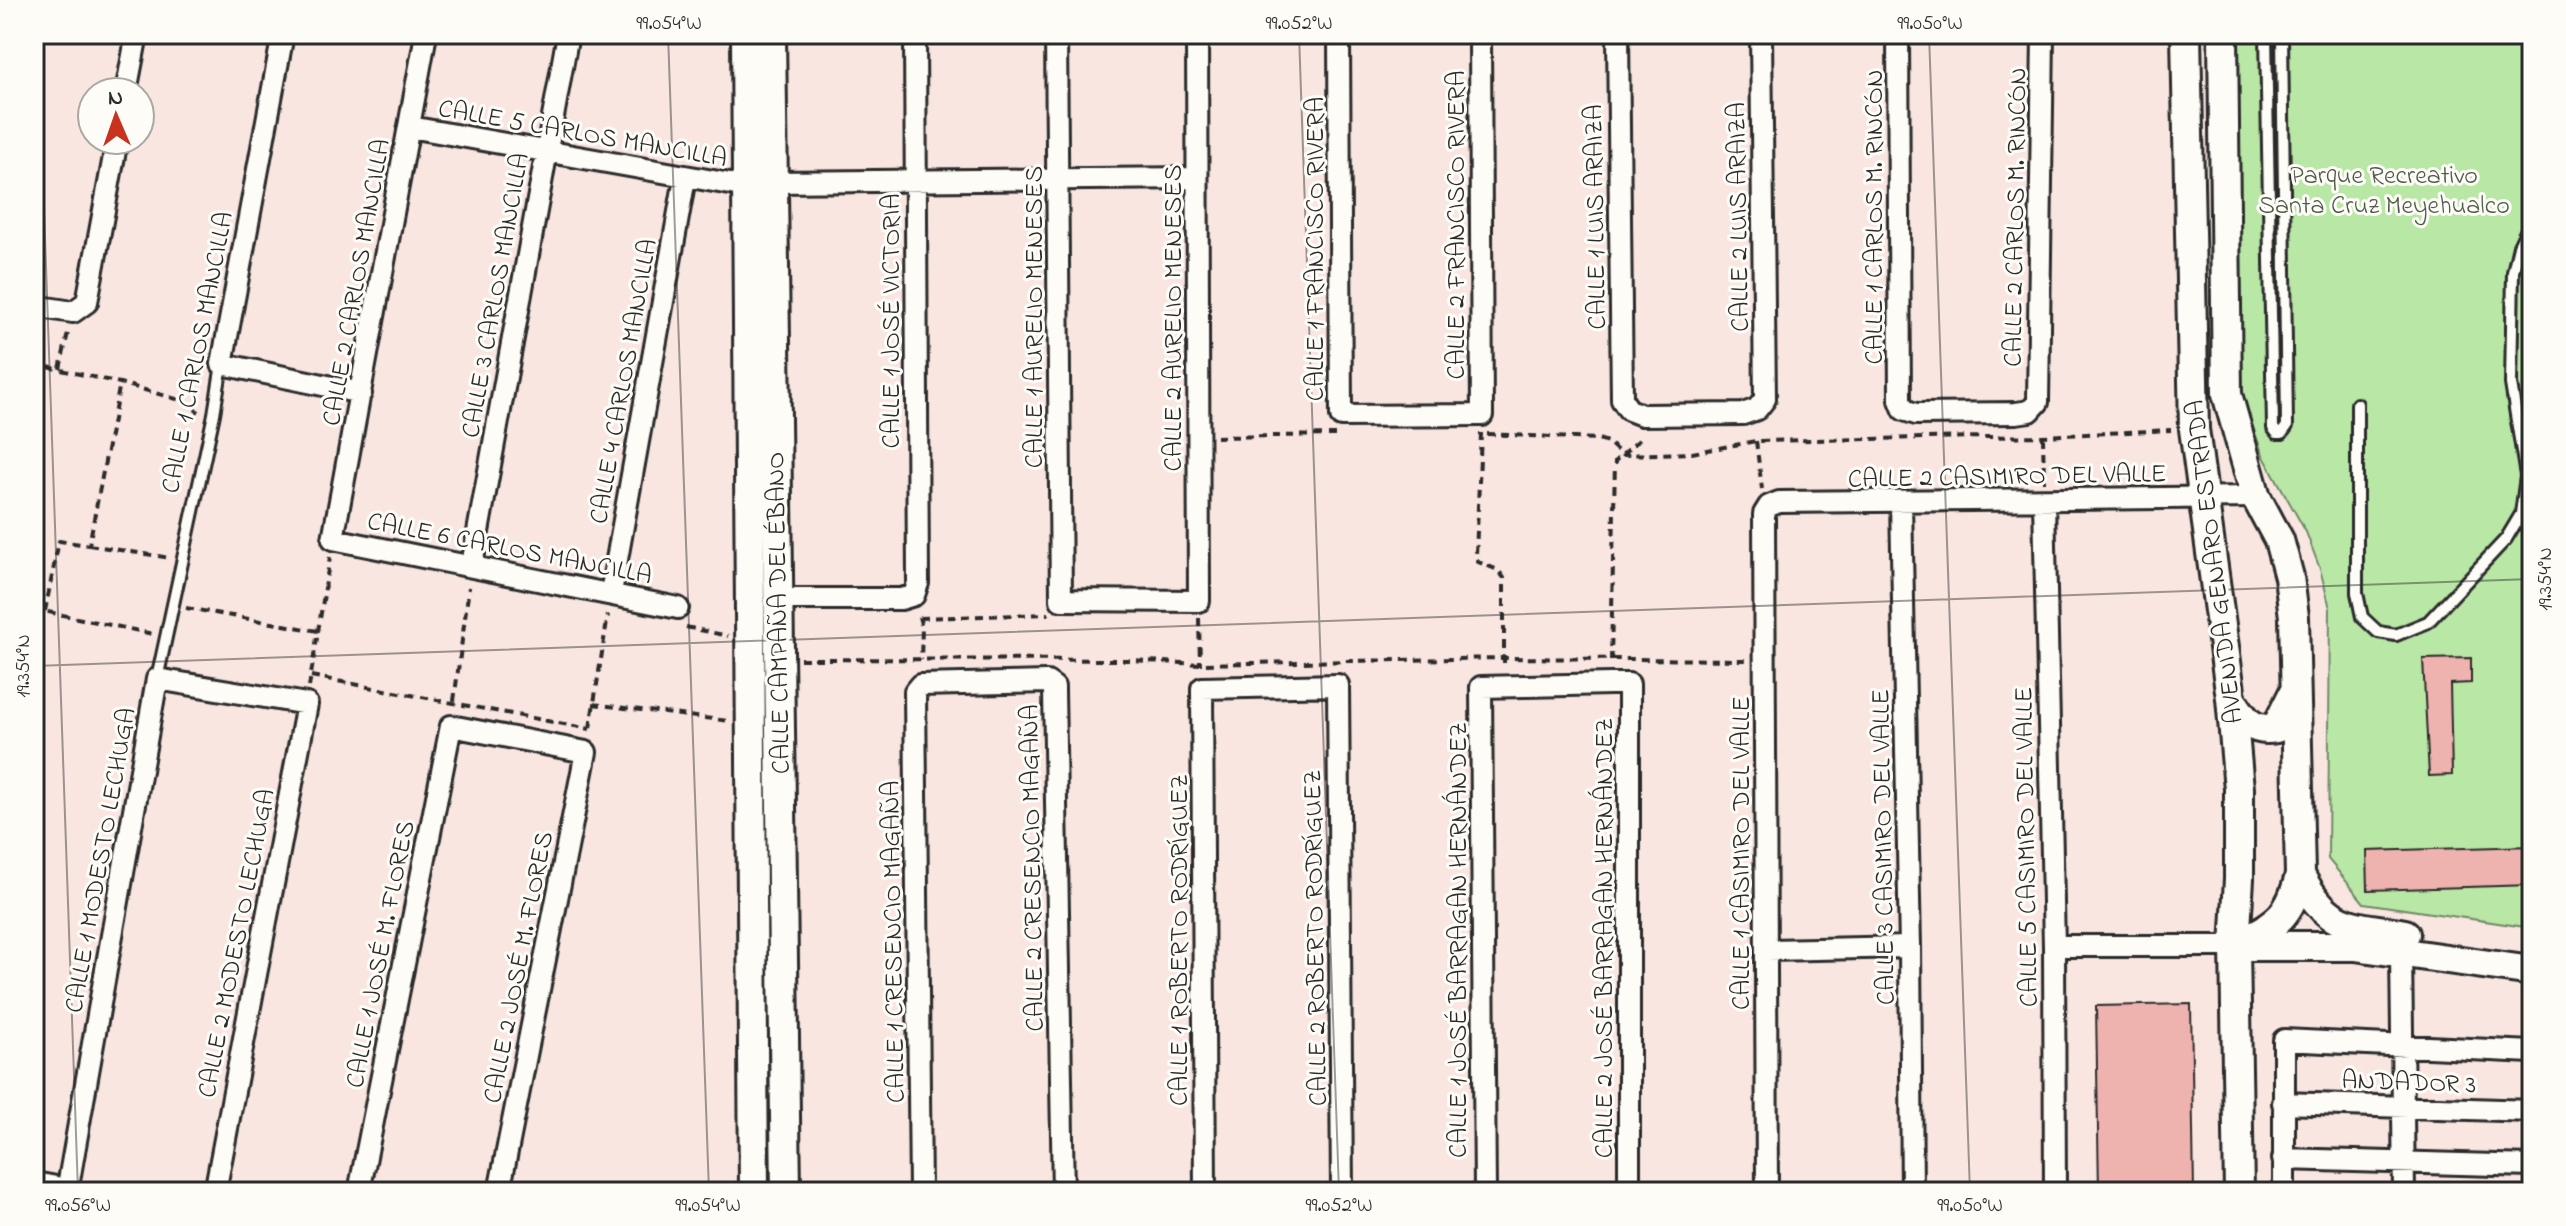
<svg xmlns="http://www.w3.org/2000/svg" width="2566" height="1226" font-family="'Indie Flower',sans-serif">
	<style>
		.green { fill: #b9e7a6; stroke: #728968; stroke-width: 2 }
		.building { fill: #efb3af; stroke: #2b2b2b; stroke-width: 2 }
		.lines { fill: none; stroke-linecap: round; stroke-linejoin: round }
		.lane-casing { stroke: #2b2b2b; stroke-width: 16 }
		.street-casing { stroke: #2b2b2b; stroke-width: 26 }
		.secondary-casing { stroke: #2b2b2b; stroke-width: 34 }
		.path { stroke: #2b2b2b; stroke-width: 4; stroke-dasharray: 8 6; stroke-linecap: butt }
		.lane { stroke: #fdfcf7; stroke-width: 10 }
		.street { stroke: #fdfcf7; stroke-width: 20 }
		.secondary { stroke: #fdfcf7; stroke-width: 28 }
		.ticks { fill: none; stroke: #2b2b2b; stroke-width: 2; stroke-opacity: 0.45 }
		.labels { text-anchor: middle; stroke-width: 6; stroke-linejoin: round; paint-order: stroke }
		.street-label { font-size: 26px; fill: #2b2b2b; stroke: #fdfcf7 }
		.park-label { font-size: 26px; fill: #4e5a4a; stroke: #fdfcf7 }
		.neatline { fill: none; stroke: #2b2b2b; stroke-width: 3 }
		.ticks-label { font-size: 20px; text-anchor: middle; fill: #2b2b2b }
	</style>
	<rect width="100%" height="100%" fill="#f9e6e1"/>
	<filter id="ink" filterUnits="userSpaceOnUse"><feTurbulence type="fractalNoise" baseFrequency=".0125" numOctaves="2"/><feDisplacementMap in="SourceGraphic" scale="16" xChannelSelector="R" yChannelSelector="G"/><feConvolveMatrix kernelMatrix="1 2 1 2 8 2 1 2 1" color-interpolation-filters="sRGB"/></filter>
	<g filter="url(#ink)">
		<path class="green" d="M2235 34H2532V928L2364 903 2328 859 2330 608 2320 569 2306 532 2263 455 2244 402 2238 373Z"/>
		<path class="building" d="M2471 658V683L2450 684 2452 775 2429 776 2423 659Z
			M2532 846V885L2368 890 2367 851Z
			M2191 1004 2194 1192H2099L2096 1006Z"/>
		<g class="lines">
			<g class="lane-casing">
				<path id="lane" d="M2266 34 2273 428 2277 433H2282L2287 426 2282 34
					M2357 404V593L2362 617 2378 632 2396 635 2428 622 2506 539 2521 514 2526 476 2511 384 2513 272 2519 246 2532 219
					M157 679 214 414 222 364"/>
			</g>
			<g class="street-casing">
				<path id="street" d="M283 34 222 364 361 393
					M426 34 333 539 678 608
					M1056 34 1061 600 1199 601 1197 34
					M1339 34 1341 416 1482 415 1480 34
					M1618 34 1622 400 1629 410 1642 415 1743 414 1757 409 1765 399 1761 34
					M1898 34 1900 400 1904 410 1916 414 2016 413 2030 411 2038 402 2043 34
					M126 92 137 34
					M410 127 747 187
					M773 182 1197 178
					M34 306 73 312 87 302 117 140
					M2044 501 2054 946 2055 1192
					M1901 502 1910 947 1912 1192
					M472 565 568 34
					M611 593 685 178
					M777 599H901L914 595 918 583 915 34
					M2054 946H2235
					M1767 950 1910 947
					M2401 952 2404 1192
					M2283 1103 2532 1111
					M2283 1159 2532 1166
					M67 1192 157 679 307 704 215 1192
					M359 1192 451 726 586 752 499 1192
					M920 1192 915 691 920 685 1047 682 1054 687V691L1063 1192
					M1205 1192 1202 688 1338 685 1342 1192
					M1485 1192 1481 687 1611 684H1629V1192
					M1767 1192 1764 514 1769 506 1779 502 2256 497
					M2284 1192V1040L2532 1052"/>
			</g>
			<g class="secondary-casing">
				<path id="secondary" d="M746 34 754 1192
					M771 34 786 1192
					M2186 34 2194 429 2231 698 2239 789V879L2235 946 2239 1192
					M2223 34 2227 394 2256 497 2279 540 2289 577 2294 617 2300 875C2289 921 2274 924 2235 946
					M2231 699C2244 718 2250 733 2276 728L2293 694
					M2300 875C2328 929 2349 925 2405 934
					M2236 946H2355L2532 971
					M34 1187 61 1192"/>
			</g>
			<path class="path" d="M34 364 120 383 180 400 199 412
				M60 369 69 328
				M1481 433 1476 555 1478 562 1498 570 1504 578V668
				M1487 434 1598 439 1608 442 1622 455 1692 453 1756 441 2043 436 2171 430
				M2043 436 2044 482
				M1216 437 1335 435
				M1756 441 1762 489
				M89 545 170 558
				M186 608 318 631
				M34 609 153 634
				M45 611 59 541 89 545 120 383
				M919 617 922 627 921 660
				M920 618 1049 614
				M1199 618 1200 665
				M686 627 728 636
				M800 659 1130 660 1200 664 1503 658 1747 660
				M1611 661 1615 461 1639 440 1640 434
				M311 676 590 729
				M309 687 330 557
				M454 701 469 587
				M593 704 729 721
				M590 728 608 615"/>
			<use href="#lane" class="lane"/>
			<use href="#street" class="street"/>
			<use href="#secondary" class="secondary"/>
		</g>
	</g>
	<path class="ticks" d="M38 34 78 1192M668 34 709 1192M1299 34 1339 1192M1929 34 1970 1192M34 666 2532 579"/>
	<g class="labels">
		<g class="street-label">
			<text transform="translate(583 132) rotate(10)" y="9">CALLE 5 CARLOS MANCILLA</text>
			<text transform="translate(1594 217) rotate(-91)" y="9">CALLE 1 LUIS ARAIZA</text>
			<text transform="translate(1737 217) rotate(-91)" y="9">CALLE 2 LUIS ARAIZA</text>
			<text transform="translate(1873 217) rotate(-90)" y="9">CALLE 1 CARLOS M. RINCÓN</text>
			<text transform="translate(2014 217) rotate(-89)" y="9">CALLE 2 CARLOS M. RINCÓN</text>
			<text transform="translate(1455 225) rotate(-90)" y="9">CALLE 2 FRANCISCO RIVERA</text>
			<text transform="translate(1314 249) rotate(-90)" y="9">CALLE 1 FRANCISCO RIVERA</text>
			<text transform="translate(355 282) rotate(-80)" y="9">CALLE 2 CARLOS MANCILLA</text>
			<text transform="translate(494 295) rotate(-80)" y="9">CALLE 3 CARLOS MANCILLA</text>
			<text transform="translate(1033 317) rotate(-90)" y="9">CALLE 1 AURELIO MENESES</text>
			<text transform="translate(1172 318) rotate(-90)" y="9">CALLE 2 AURELIO MENESES</text>
			<text transform="translate(890 321) rotate(-90)" y="9">CALLE 1 JOSÉ VICTORIA</text>
			<text transform="translate(196 352) rotate(-79)" y="9">CALLE 1 CARLOS MANCILLA</text>
			<text transform="translate(622 381) rotate(-80)" y="9">CALLE 4 CARLOS MANCILLA</text>
			<text transform="translate(2007 475) rotate(-1)" y="9">CALLE 2 CASIMIRO DEL VALLE</text>
			<text transform="translate(510 547) rotate(11)" y="9">CALLE 6 CARLOS MANCILLA</text>
			<text transform="translate(2213 562) rotate(-97)" y="9">AVENIDA GENARO ESTRADA</text>
			<text transform="translate(777 613) rotate(-91)" y="9">CALLE CAMPAÑA DEL ÉBANO</text>
			<text transform="translate(1882 847) rotate(-91)" y="9">CALLE 3 CASIMIRO DEL VALLE</text>
			<text transform="translate(2025 847) rotate(-91)" y="9">CALLE 5 CASIMIRO DEL VALLE</text>
			<text transform="translate(1740 853) rotate(-90)" y="9">CALLE 1 CASIMIRO DEL VALLE</text>
			<text transform="translate(99 860) rotate(-80)" y="9">CALLE 1 MODESTO LECHUGA</text>
			<text transform="translate(1031 868) rotate(-91)" y="9">CALLE 2 CRESENCIO MAGAÑA</text>
			<text transform="translate(1314 938) rotate(-91)" y="9">CALLE 2 ROBERTO RODRÍGUEZ</text>
			<text transform="translate(1603 938) rotate(-90)" y="9">CALLE 2 JOSÉ BARRAGAN HERNÁNDEZ</text>
			<text transform="translate(1178 940) rotate(-90)" y="9">CALLE 1 ROBERTO RODRÍGUEZ</text>
			<text transform="translate(1457 940) rotate(-90)" y="9">CALLE 1 JOSÉ BARRAGAN HERNÁNDEZ</text>
			<text transform="translate(892 942) rotate(-91)" y="9">CALLE 1 CRESENCIO MAGAÑA</text>
			<text transform="translate(235 943) rotate(-79)" y="9">CALLE 2 MODESTO LECHUGA</text>
			<text transform="translate(379 954) rotate(-79)" y="9">CALLE 1 JOSÉ M. FLORES</text>
			<text transform="translate(517 967) rotate(-79)" y="9">CALLE 2 JOSÉ M. FLORES</text>
			<text transform="translate(2409 1081) rotate(2)" y="9">ANDADOR 3</text>
		</g>
		<g class="park-label">
			<text x="2384" y="183">Parque Recreativo<tspan x="2384" dy="30">Santa Cruz Meyehualco</tspan></text>
		</g>
	</g>
	<rect width="2566" height="1226" fill="none" stroke="#fdfcf7" stroke-width="88"/>
	<g transform="translate(116 116) rotate(358)"><circle r="38" fill="#fdfcf7" stroke="#a9a8a5" stroke-width="2"/>
	<path d="M0-6L14 30L0 20L-14 30Z" fill="#c8321e"/>
	<text y="-12" font-size="22" font-weight="bold" text-anchor="middle" fill="#2b2b2b">N</text>
	</g>
	<rect x="44" y="44" width="2478" height="1138" class="neatline"/>
	<g class="ticks-label">
		<text x="669" y="29">99.054°W</text>
		<text x="1299" y="29">99.052°W</text>
		<text x="1930" y="29">99.050°W</text>
		<text transform="translate(2544 579) rotate(-90)" y="7">19.354°N</text>
		<text transform="translate(22 666) rotate(-90)" y="7">19.354°N</text>
		<text x="78" y="1211">99.056°W</text>
		<text x="708" y="1211">99.054°W</text>
		<text x="1339" y="1211">99.052°W</text>
		<text x="1970" y="1211">99.050°W</text>
	</g>
</svg>
